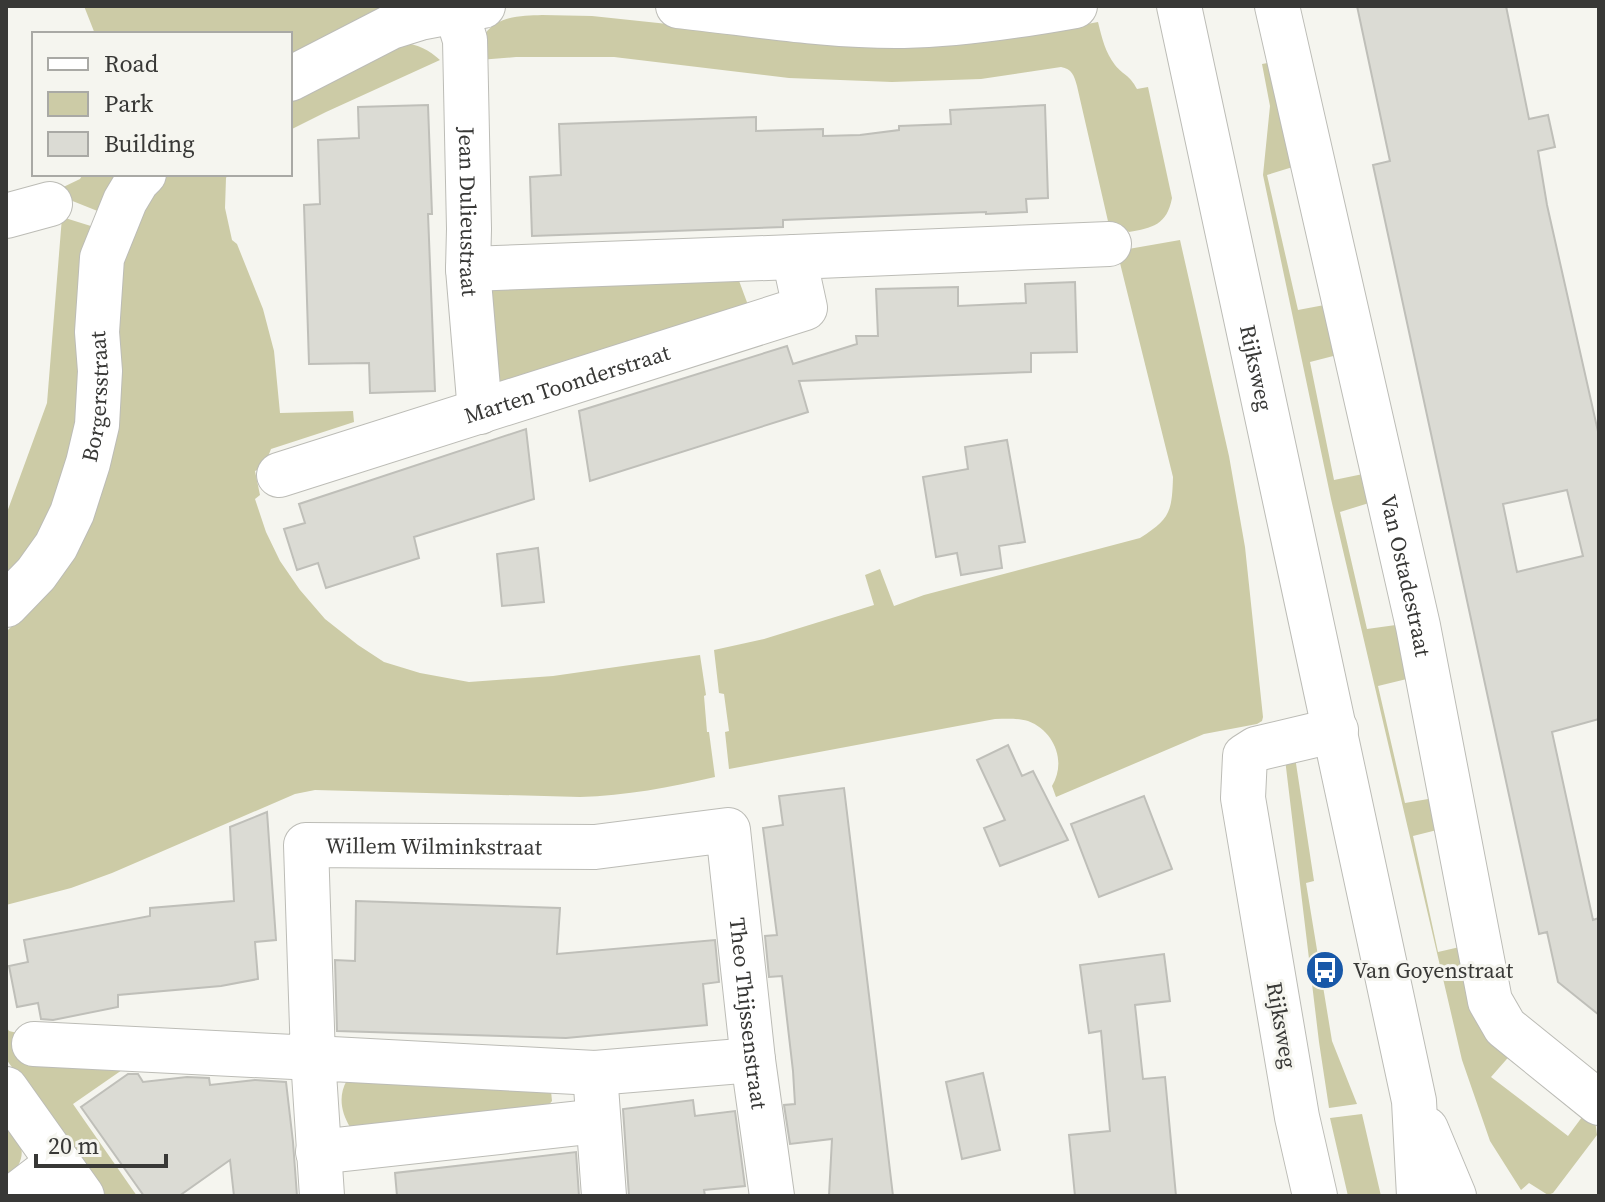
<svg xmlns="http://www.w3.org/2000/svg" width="1605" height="1202" font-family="'Source Serif 4',serif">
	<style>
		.green { fill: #cccba6 }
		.building { fill: #dbdbd4; stroke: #bfbfb9; stroke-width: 2; fill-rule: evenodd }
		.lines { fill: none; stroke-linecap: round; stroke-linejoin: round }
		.minor-casing { stroke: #bcbcb6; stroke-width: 46 }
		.tertiary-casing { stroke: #bcbcb6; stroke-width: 46 }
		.minor { stroke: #fff; stroke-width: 44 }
		.tertiary { stroke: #fff; stroke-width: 44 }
		.labels { text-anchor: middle; stroke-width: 6; stroke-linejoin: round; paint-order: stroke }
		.street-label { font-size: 22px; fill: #383836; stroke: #f5f5ef }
		.poi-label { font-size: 22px; fill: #383836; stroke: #f5f5ef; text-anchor: start }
	</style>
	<rect width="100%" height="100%" fill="#f5f5ef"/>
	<path class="green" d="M84 6H406L290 58V34H95Z
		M542 15 592 16 715 29 1028 35 1098 22C1102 38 1105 52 1115 65 1124 76 1129 74 1137 89L1148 87 1172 198C1167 225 1152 228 1129 232L1124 228 1110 230 1077 86C1074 75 1072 69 1061 67L981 79 892 82 789 78 614 57H516L479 60C480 52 481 40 485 34 498 15 523 16 542 15Z
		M403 43C418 44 429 50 440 60L326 112 290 130V97Z
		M1273 62 1296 166 1267 175 1298 310 1335 303 1345 353 1310 362 1334 480 1363 474 1369 503 1340 512 1367 629 1403 624 1415 677 1378 686 1405 803 1434 798 1441 829 1413 836 1438 952 1464 946 1513 1052 1491 1077 1568 1136 1585 1113 1595 1120 1597 1135 1553 1193 1548 1195 1529 1183 1521 1190 1490 1141 1462 1060 1331 499 1263 175 1270 106 1262 64Z
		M83 174H121L100 212 55 194V191L80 179Z
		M164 174H228L226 178 225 208 232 240 237 244 263 309 274 351 280 413 353 411 354 422 271 449 264 467 255 471 260 495 255 499 266 532 280 561 300 590 325 619 358 645 384 662 420 673 469 682 553 676 700 655 706 695 704 696 707 732H709L715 777C670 787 626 796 580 797L315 790 295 794 112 873 71 888 6 905V632L35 603 117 331 125 247Z
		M62 217 94 227 76 444 40 534 6 584V515L47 403Z
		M1180 240 1229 456 1245 547 1263 717 1262 721 1257 724 1204 734 1056 797 1052 786C1067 761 1054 731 1028 721 1018 718 1006 719 995 719L729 769 725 732 729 731 724 694 719 693 714 650 764 639 874 605 865 575 880 569 894 606 924 595 1140 538C1170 519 1172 512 1173 477L1117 251Z
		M738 278 748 305 501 382 495 376 491 284Z
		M1295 757 1314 881 1306 883 1332 1041 1357 1104 1329 1108 1319 1042 1285 759Z
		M6 1026 9 1031 135 1061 73 1104 137 1196H106L6 1059Z
		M347 1080 551 1091 552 1101 548 1106 350 1127C341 1112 338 1096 347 1080Z
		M1362 1114 1381 1196H1348L1330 1118Z
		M6 1120C26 1149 28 1155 6 1184Z"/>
	<path class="building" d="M1357 6H1506L1529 119 1548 115 1555 147 1538 151 1547 205 1599 436V719L1552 732 1593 920 1599 918V1015L1558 982 1547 932 1539 934 1373 165 1390 161ZM1567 490 1583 556 1517 572 1503 504Z
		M428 105 432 214H428L435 391 370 393 369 363 309 364 304 205 320 204 318 140 359 138 358 107Z
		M1045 105 1048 198 1026 199 1027 212 986 214V212L783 220V227L532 236 530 177 561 175 559 124 756 117V131L823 129V136L860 135 899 130V126L951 124 950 110Z
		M1075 282 1077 352 1031 353V372L799 381 808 412 590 481 579 411 787 346 793 364 857 344 856 336H878L876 289 958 287V306L1026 303 1025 284Z
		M526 429 534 499 414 537 419 558 326 588 318 563 297 570 284 529 305 523 299 504Z
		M1007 440 1025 542 999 546 1002 568 961 575 957 553 936 557 923 477 968 469 965 447Z
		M538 548 544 602 502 606 497 554Z
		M1008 745 1022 776 1033 771 1068 840 1000 866 984 828 1005 820 977 760Z
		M844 788 879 1078 893 1196H829L832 1139 790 1144 784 1105 795 1104 793 1071 782 976 769 977 765 936 777 935 763 828 783 825 779 796Z
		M1144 796 1172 869 1099 897 1071 824Z
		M267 812 276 940 255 942 258 979 221 986 118 995V1007L53 1020 41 1019 38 1003 17 1007 9 966 28 962 24 940 150 916V908L234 901 230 827Z
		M356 901 560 908 557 954 715 940 719 982 703 984 707 1025 566 1038 337 1031 335 960 355 961Z
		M1164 954 1170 1001 1135 1005 1143 1079 1165 1077 1176 1196H1075L1069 1135 1110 1131 1101 1031 1089 1033 1080 965Z
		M983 1073 1000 1150 962 1159 946 1082Z
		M128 1074H138L143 1082 187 1077 209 1078 210 1085 255 1080 286 1082 293 1142 297 1196H234L230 1160 179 1196H144L81 1107Z
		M693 1100 695 1116 735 1111 745 1186 704 1190 705 1196H629L623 1109Z
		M576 1152 579 1196H397L395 1173Z"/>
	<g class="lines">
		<g class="minor-casing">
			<g id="minor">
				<path d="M678 6C753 14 828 27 904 26 961 25 1019 16 1075 6"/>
				<path id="s1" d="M1277 6 1418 626 1490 1001 1505 1027 1599 1103"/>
				<path id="s2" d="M456 11 465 40 469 229 468 269 480 412"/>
				<path d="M290 79 391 27 420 18 483 6"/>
				<path d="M6 216 50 204"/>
				<path d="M468 269 794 257"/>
				<path id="s3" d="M279 475 805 308 794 257 1109 244"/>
				<path id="s4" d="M6 605 36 574 56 546 72 513 88 463 97 425 100 371 97 332 102 258 125 201 137 181 144 174"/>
				<path id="s5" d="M34 1044 313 1058 306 845 595 847 728 830 753 1060 772 1196"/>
				<path d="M6 1089 82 1196"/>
				<path d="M318 1152 598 1121"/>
				<path d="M15 1196 58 1163"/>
				<path d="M322 1196 313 1058 595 1073"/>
				<path d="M604 1196 595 1073 753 1060"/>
				<path d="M1315 1196 1297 1117 1243 798 1245 756 1256 749 1336 730"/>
			</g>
		</g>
		<g class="tertiary-casing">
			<g id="tertiary">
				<path id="s6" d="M1179 6 1414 1101 1419 1196"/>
				<path d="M1426 1129 1454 1196"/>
			</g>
		</g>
		<use href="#minor" class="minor"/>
		<use href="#tertiary" class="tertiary"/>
	</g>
	<defs>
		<g id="bus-disc" transform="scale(2)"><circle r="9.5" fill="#1858a8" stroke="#f5f5ef"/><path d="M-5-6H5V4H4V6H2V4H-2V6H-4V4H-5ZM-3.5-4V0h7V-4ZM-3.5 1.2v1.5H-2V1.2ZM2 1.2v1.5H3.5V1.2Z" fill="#fff"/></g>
	</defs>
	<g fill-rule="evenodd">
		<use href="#bus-disc" x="1325" y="970"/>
	</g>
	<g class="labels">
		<g class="street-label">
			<text dy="8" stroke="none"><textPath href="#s2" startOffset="202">Jean Dulieustraat</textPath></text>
			<text dy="8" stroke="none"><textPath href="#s6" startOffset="370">Rijksweg</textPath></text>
			<text dy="8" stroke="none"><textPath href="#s3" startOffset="302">Marten Toonderstraat</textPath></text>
			<text dy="8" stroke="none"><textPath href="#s4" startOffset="234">Borgersstraat</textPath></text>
			<text dy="8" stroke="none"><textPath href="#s1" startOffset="584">Van Ostadestraat</textPath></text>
			<text dy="8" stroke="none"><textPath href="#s5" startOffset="620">Willem Wilminkstraat</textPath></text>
			<text dy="8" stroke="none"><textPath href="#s5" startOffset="1100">Theo Thijssenstraat</textPath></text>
			<text transform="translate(1282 1025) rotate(80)" y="8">Rijksweg</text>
		</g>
		<g class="poi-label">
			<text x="1353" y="978">Van Goyenstraat</text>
		</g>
	</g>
	<rect width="1605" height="1202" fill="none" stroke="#383836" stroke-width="16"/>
	<rect x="32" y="32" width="260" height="144" fill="#f5f5ef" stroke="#a9a9a5" stroke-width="2"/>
	<rect x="48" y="58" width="40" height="12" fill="#ffffff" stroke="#a9a9a5" stroke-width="2"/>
	<text x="104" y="72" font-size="24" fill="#383836">Road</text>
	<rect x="48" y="92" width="40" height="24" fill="#cccba6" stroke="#a9a9a5" stroke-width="2"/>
	<text x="104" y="112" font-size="24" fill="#383836">Park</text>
	<rect x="48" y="132" width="40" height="24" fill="#dbdbd4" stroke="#a9a9a5" stroke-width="2"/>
	<text x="104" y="152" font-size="24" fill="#383836">Building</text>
	<path d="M36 1154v12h130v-12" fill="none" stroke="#383836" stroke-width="4"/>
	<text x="48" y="1154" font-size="24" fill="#383836" stroke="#f5f5ef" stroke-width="6" paint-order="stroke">20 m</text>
</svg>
